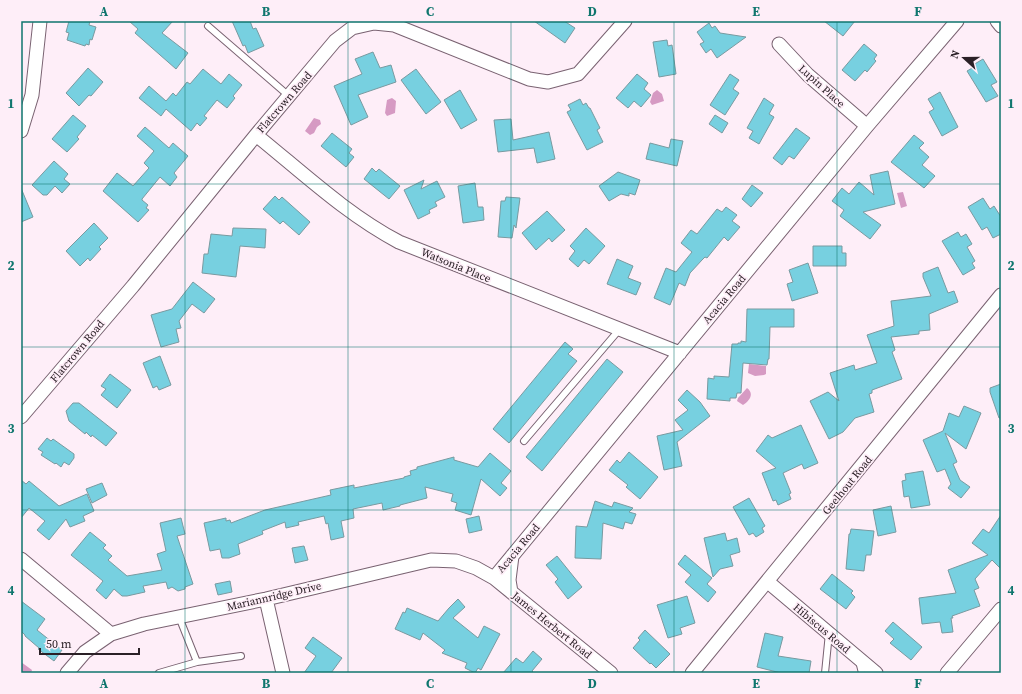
<svg xmlns="http://www.w3.org/2000/svg" width="1022" height="694" font-family="'Source Serif 4',serif">
	<style>
		.water { fill: #d69ac3 }
		.building { fill: #77d0e0; stroke: #799aa0 }
		.lines { fill: none; stroke-linecap: round; stroke-linejoin: round }
		.lane-casing { stroke: #796271; stroke-width: 8 }
		.street-casing { stroke: #796271; stroke-width: 15 }
		.lane { stroke: #fff; stroke-width: 6 }
		.street { stroke: #fff; stroke-width: 13 }
		.grid { fill: none; stroke: #0f766e; stroke-width: 1; stroke-opacity: 0.55 }
		.labels { text-anchor: middle; stroke-width: 3.5; stroke-linejoin: round; paint-order: stroke }
		.street-label { font-size: 11px; fill: #2a2026; stroke: #feeef8 }
		.neatline { fill: none; stroke: #0f766e; stroke-width: 1.5 }
		.grid-label { font-size: 13px; text-anchor: middle; font-weight: bold; fill: #0f766e }
	</style>
	<rect width="100%" height="100%" fill="#feeef8"/>
	<path class="water" d="M657 90 662 94 664 101 652 105 650 102 653 93Z
		M392 98 396 101 395 113 387 116 385 113 387 100Z
		M314 118 320 120 321 124 317 127 314 133 310 135 305 131Z
		M903 192 907 206 901 208 897 193Z
		M749 364 766 366V374L764 375 755 376 748 373Z
		M747 388C755 394 749 401 743 405L737 401 738 398Z
		M21 662 32 670 31 673H21Z"/>
	<path class="building" d="M69 21H90L89 25 96 27 92 40 90 39 89 45 86 44 85 46 67 40 69 33 66 32Z
		M129 21H173L162 33 188 53 176 69 135 33 138 29Z
		M232 21H250L253 29 256 28 264 46 248 53 245 45 243 46Z
		M534 21H564L575 28 565 43Z
		M824 21H855L843 36Z
		M709 23 712 28 715 26 720 33 746 37 717 58 711 49 706 53 700 44 704 42 697 32Z
		M667 40 668 46 672 45 676 74 659 77 653 42Z
		M864 44 877 55 874 59 876 61 867 72 865 70 855 81 842 70Z
		M373 52 380 68 391 65 396 82 358 95 368 117 351 125 334 86 362 74 355 59Z
		M983 59 997 82 991 85 998 96 986 102 967 71 974 67 973 65Z
		M88 68 103 82 91 96 89 95 79 106 66 93Z
		M203 69 221 84 229 74 242 85 233 96 235 98 227 108 217 100 204 116 207 118 200 126 197 123 191 131 166 109 161 116 139 98 149 86 166 101 173 93 176 96 187 82 190 84Z
		M416 69 441 102 426 114 401 80Z
		M637 74 648 83 644 89 651 95 641 107 634 101 628 108 616 98Z
		M730 74 739 80 733 89 739 93 725 115 710 105Z
		M460 90 477 120 461 129 444 100Z
		M940 92 958 127 942 136 929 112 934 109 928 99Z
		M764 98 774 105 769 114 774 117 759 144 749 138 753 131 747 128Z
		M580 99 583 105 586 103 589 108H590L600 128 597 130 603 142 587 150 567 112 571 110 568 105Z
		M73 115 86 126 77 137 79 139 67 152 52 139Z
		M715 115 728 123 722 133 709 124Z
		M511 119 513 140 549 132 555 159 537 163 534 148 498 152 494 120Z
		M145 127 169 148 173 143 188 156 174 173 177 177 170 186 160 177 142 199V200L148 205 146 208 149 210 138 222 103 191 117 173 133 186 149 168 144 163 154 151 137 136Z
		M796 128 810 138 794 159 789 156 782 165 773 158Z
		M332 133 352 149 349 153 354 157 346 167 321 146Z
		M914 135 924 143 919 148 929 157 922 165 935 176 924 188 891 162Z
		M671 139 683 141 677 166 646 159 650 143 669 148Z
		M54 161 68 174 64 179 70 184 62 193 55 186 47 195H43L32 185Z
		M372 168 376 172 379 169 400 186 389 199 364 179Z
		M888 171 895 204 863 212 881 225 870 239 840 216 844 210 832 201 842 188 849 194 859 182 874 195 870 175Z
		M618 172 640 180 635 195 629 193V196L621 194 609 201 599 186Z
		M424 180 421 189 437 181 445 197 435 202 437 206 429 210 430 213 418 219 404 190Z
		M475 183 478 207H483L484 220 463 223 458 186Z
		M752 185 763 193 751 207 742 199Z
		M21 188 33 217 21 222Z
		M275 196 279 200 282 197 310 222 299 235 283 221 280 224 263 209Z
		M506 197 520 198 516 228 514 225 512 238 498 237 501 201H505Z
		M983 198 990 209 994 206 1001 217V234L993 238 987 227 982 230 968 207Z
		M726 207 737 215 732 221 740 227 728 241 724 237 707 258 705 257 702 260 690 273 685 286 679 283 670 305 654 298 666 268 676 272 692 252 681 243 691 230 697 234 717 209 722 212Z
		M547 211 565 230 552 242 549 238 536 250 522 233Z
		M94 223 108 238 99 247 101 249 90 261 88 258 80 266 66 251Z
		M233 228 266 229 265 248 240 246 236 277 202 273 204 254H208L211 234 232 236Z
		M586 228 605 246 589 264 584 260 578 267 569 259 575 251 570 246Z
		M958 232 961 237 966 234 972 244 967 247 975 261 972 263 975 268 963 275 942 241Z
		M813 246H842V253H846V266H813Z
		M617 259 633 266 628 278 641 283 636 295 607 284Z
		M808 263 818 293 792 301 787 284 793 282 789 270Z
		M938 267 948 293 954 291 958 302 929 314 930 330 919 331V334L891 337 895 350 892 352 902 379 872 390V393L869 394 874 412 855 418 843 432 829 439 810 401 828 392 839 401 830 373 854 365 855 370 877 363 867 335 894 326 891 301 931 296 923 277V273Z
		M193 282 215 299 204 313 192 304 179 321 181 328 176 329 179 342 161 347 151 315 172 309Z
		M747 309H794V327H770L769 359H768L767 365 743 363 741 393H737L736 398H730V401L707 399 708 378 714 379V376L729 377 732 344H738V343H741V341L746 342Z
		M565 342 573 349 568 354 577 361 509 443 493 429Z
		M160 356 171 385 159 390 157 386 153 388 143 363Z
		M607 359 623 372 542 471 526 457Z
		M110 374 131 390 117 408 101 395 106 389 101 386Z
		M1001 384V418H999L990 392V388Z
		M687 390 700 402 710 416 677 442 682 466 664 470 657 436 683 430 675 420 688 410 678 400Z
		M73 403H79L117 433 106 446 92 435 91 437 86 432 85 434 69 421 66 411Z
		M964 406 981 413 966 449 945 433 957 462 953 464 960 480 970 487 961 498 948 488 951 484 945 469 937 472 923 440 943 431 949 413 959 417Z
		M801 425 818 463 804 469 802 464 783 473 791 493 789 494 791 499 778 505 776 500 773 501 762 473 776 468 756 451 768 435 772 438Z
		M47 438 51 441 53 439 74 454V458L69 465 64 462 61 467 56 463 55 464 41 455 43 452 38 449Z
		M629 452 658 477 640 499 626 487 628 485 609 470 617 460 620 463Z
		M490 453 511 471 501 483 507 488 500 496 481 479 471 515 455 510 457 503 451 501 453 494 425 487 427 498 400 505V506L383 510 382 503 353 509 354 518 341 521 344 537 331 540 328 523 326 524 324 516 298 522 299 525 286 528 285 522 262 531 263 534 238 544 240 554 229 558H222L220 549 210 551 204 523 226 518V521L230 520 231 523 265 510 331 495 330 490 354 485V488L404 478V477L411 475 410 471 417 469V467L454 457V460L478 467Z
		M923 471 930 505 911 508 909 496 904 497 902 481 906 480 905 474Z
		M21 480 26 484 29 481 59 506 87 494 94 511 83 516 85 521 70 527 66 519 49 540 37 530 45 521 29 508 21 518Z
		M102 483 107 495 92 503 86 489Z
		M749 498 765 526 762 528 764 532 756 537 753 533 749 535 733 507Z
		M595 501 612 507 614 502 633 508 629 512 636 514 632 524 625 522 623 529 603 523 601 559 575 558 576 526 587 527Z
		M891 506 896 532 878 536 873 510Z
		M1001 515V569L992 560 975 579 979 588 974 590 980 606 952 616 953 618H951L953 632 942 633 940 622 922 624 919 598 956 593 948 570 988 555 972 543 983 529 989 533Z
		M479 516 482 530 469 533 466 519Z
		M181 518 185 534 177 536 193 584 185 587V589L178 591 172 587 168 589 166 582 143 586 145 592 127 596H122L114 589 106 599 96 590 103 581 71 555 90 532 106 545 103 548 112 556 108 560 127 576 162 570 157 554 166 551 160 523Z
		M851 529 874 531 871 555H866L864 571 846 569 849 534H850Z
		M725 533 727 541 737 538 740 552 730 555 733 566 720 569 713 577 704 538Z
		M304 546 308 560 295 563 292 548Z
		M685 555 712 578 707 584 716 592 708 602 685 582 691 575 678 564Z
		M557 556 582 587 568 599 555 582 558 579 546 565Z
		M832 574 853 591 851 593 855 597 846 609 820 589Z
		M230 581 232 592 218 595 215 584Z
		M687 596 695 623 680 628 682 634 668 638 657 605Z
		M458 599 465 607 453 618 478 638 484 626 500 634 481 670 478 668 475 673 465 668 467 663 442 653 445 650 423 633 420 640 395 629 403 612 405 613 407 608 438 621 449 608Z
		M21 601 45 619 37 630 62 650 54 661 38 649 39 648 25 636V635L21 631Z
		M893 622 922 647 911 660 890 643 894 639 885 631Z
		M645 630 670 654 656 668 651 663 650 664 633 648 640 640 638 638Z
		M765 633 783 637 778 656 811 661 809 673H781L757 667Z
		M313 637 342 658 331 673H304L316 656 305 648Z
		M533 651 542 659 532 671 534 673H503L516 658 523 663Z"/>
	<g class="lines">
		<g class="lane-casing">
			<path id="lane" d="M208 26 289 96
				M524 441 619 330
				M859 661 862 673
				M197 662 241 656
				M159 673 197 662 179 617
				M825 673 829 633"/>
		</g>
		<g class="street-casing">
			<path id="street" d="M997 21 1001 26
				M779 44 808 75 867 126
				M21 131 32 95 40 21
				M256 135C302 172 346 214 399 242L680 353
				M21 417 133 286 256 135 335 41 352 28 374 23 394 25 529 79 548 82 578 74 625 21
				M21 559 111 634
				M494 578 867 126 957 21
				M768 582 876 673
				M511 592 509 580 512 556
				M266 599 283 673
				M67 673 85 652 111 634 144 624 266 599 431 560 456 561 476 568 494 578 611 673
				M692 673 1001 295
				M947 673 1001 609"/>
		</g>
		<use href="#lane" class="lane"/>
		<use href="#street" class="street"/>
	</g>
	<path class="grid" d="M185 21V673M348 21V673M511 21V673M674 21V673M837 21V673M21 184H1001M21 347H1001M21 510H1001"/>
	<g class="labels">
		<g class="street-label">
			<text transform="translate(822 86) rotate(42)" y="4">Lupin Place</text>
			<text transform="translate(284 102) rotate(-49)" y="4">Flatcrown Road</text>
			<text transform="translate(456 265) rotate(22)" y="4">Watsonia Place</text>
			<text transform="translate(724 299) rotate(-50)" y="4">Acacia Road</text>
			<text transform="translate(77 351) rotate(-50)" y="4">Flatcrown Road</text>
			<text transform="translate(847 485) rotate(-51)" y="4">Geelhout Road</text>
			<text transform="translate(518 548) rotate(-50)" y="4">Acacia Road</text>
			<text transform="translate(274 596) rotate(-13)" y="4">Mariannridge Drive</text>
			<text transform="translate(552 625) rotate(39)" y="4">James Herbert Road</text>
			<text transform="translate(822 628) rotate(40)" y="4">Hibiscus Road</text>
		</g>
	</g>
	<rect width="1022" height="694" fill="none" stroke="#feeef8" stroke-width="44"/>
	<g transform="translate(964 58) rotate(291)" stroke="#feeef8" stroke-width="3" paint-order="stroke">
	<path d="M0-3L7 15L0 10L-7 15Z" fill="#2a2026"/>
	<text y="-6" font-size="11" font-weight="bold" text-anchor="middle" fill="#2a2026">N</text>
	</g>
	<path d="M40 648v6h99v-6" fill="none" stroke="#2a2026" stroke-width="2"/>
	<text x="46" y="648" font-size="12" fill="#2a2026" stroke="#feeef8" stroke-width="3" paint-order="stroke">50 m</text>
	<rect x="22" y="22" width="978" height="650" class="neatline"/>
	<g class="grid-label">
		<text x="104" y="16">A</text>
		<text x="266" y="16">B</text>
		<text x="430" y="16">C</text>
		<text x="592" y="16">D</text>
		<text x="756" y="16">E</text>
		<text x="918" y="16">F</text>
		<text x="11" y="108">1</text>
		<text x="1011" y="108">1</text>
		<text x="11" y="270">2</text>
		<text x="1011" y="270">2</text>
		<text x="11" y="433">3</text>
		<text x="1011" y="433">3</text>
		<text x="11" y="595">4</text>
		<text x="1011" y="595">4</text>
		<text x="104" y="688">A</text>
		<text x="266" y="688">B</text>
		<text x="430" y="688">C</text>
		<text x="592" y="688">D</text>
		<text x="756" y="688">E</text>
		<text x="918" y="688">F</text>
	</g>
</svg>
